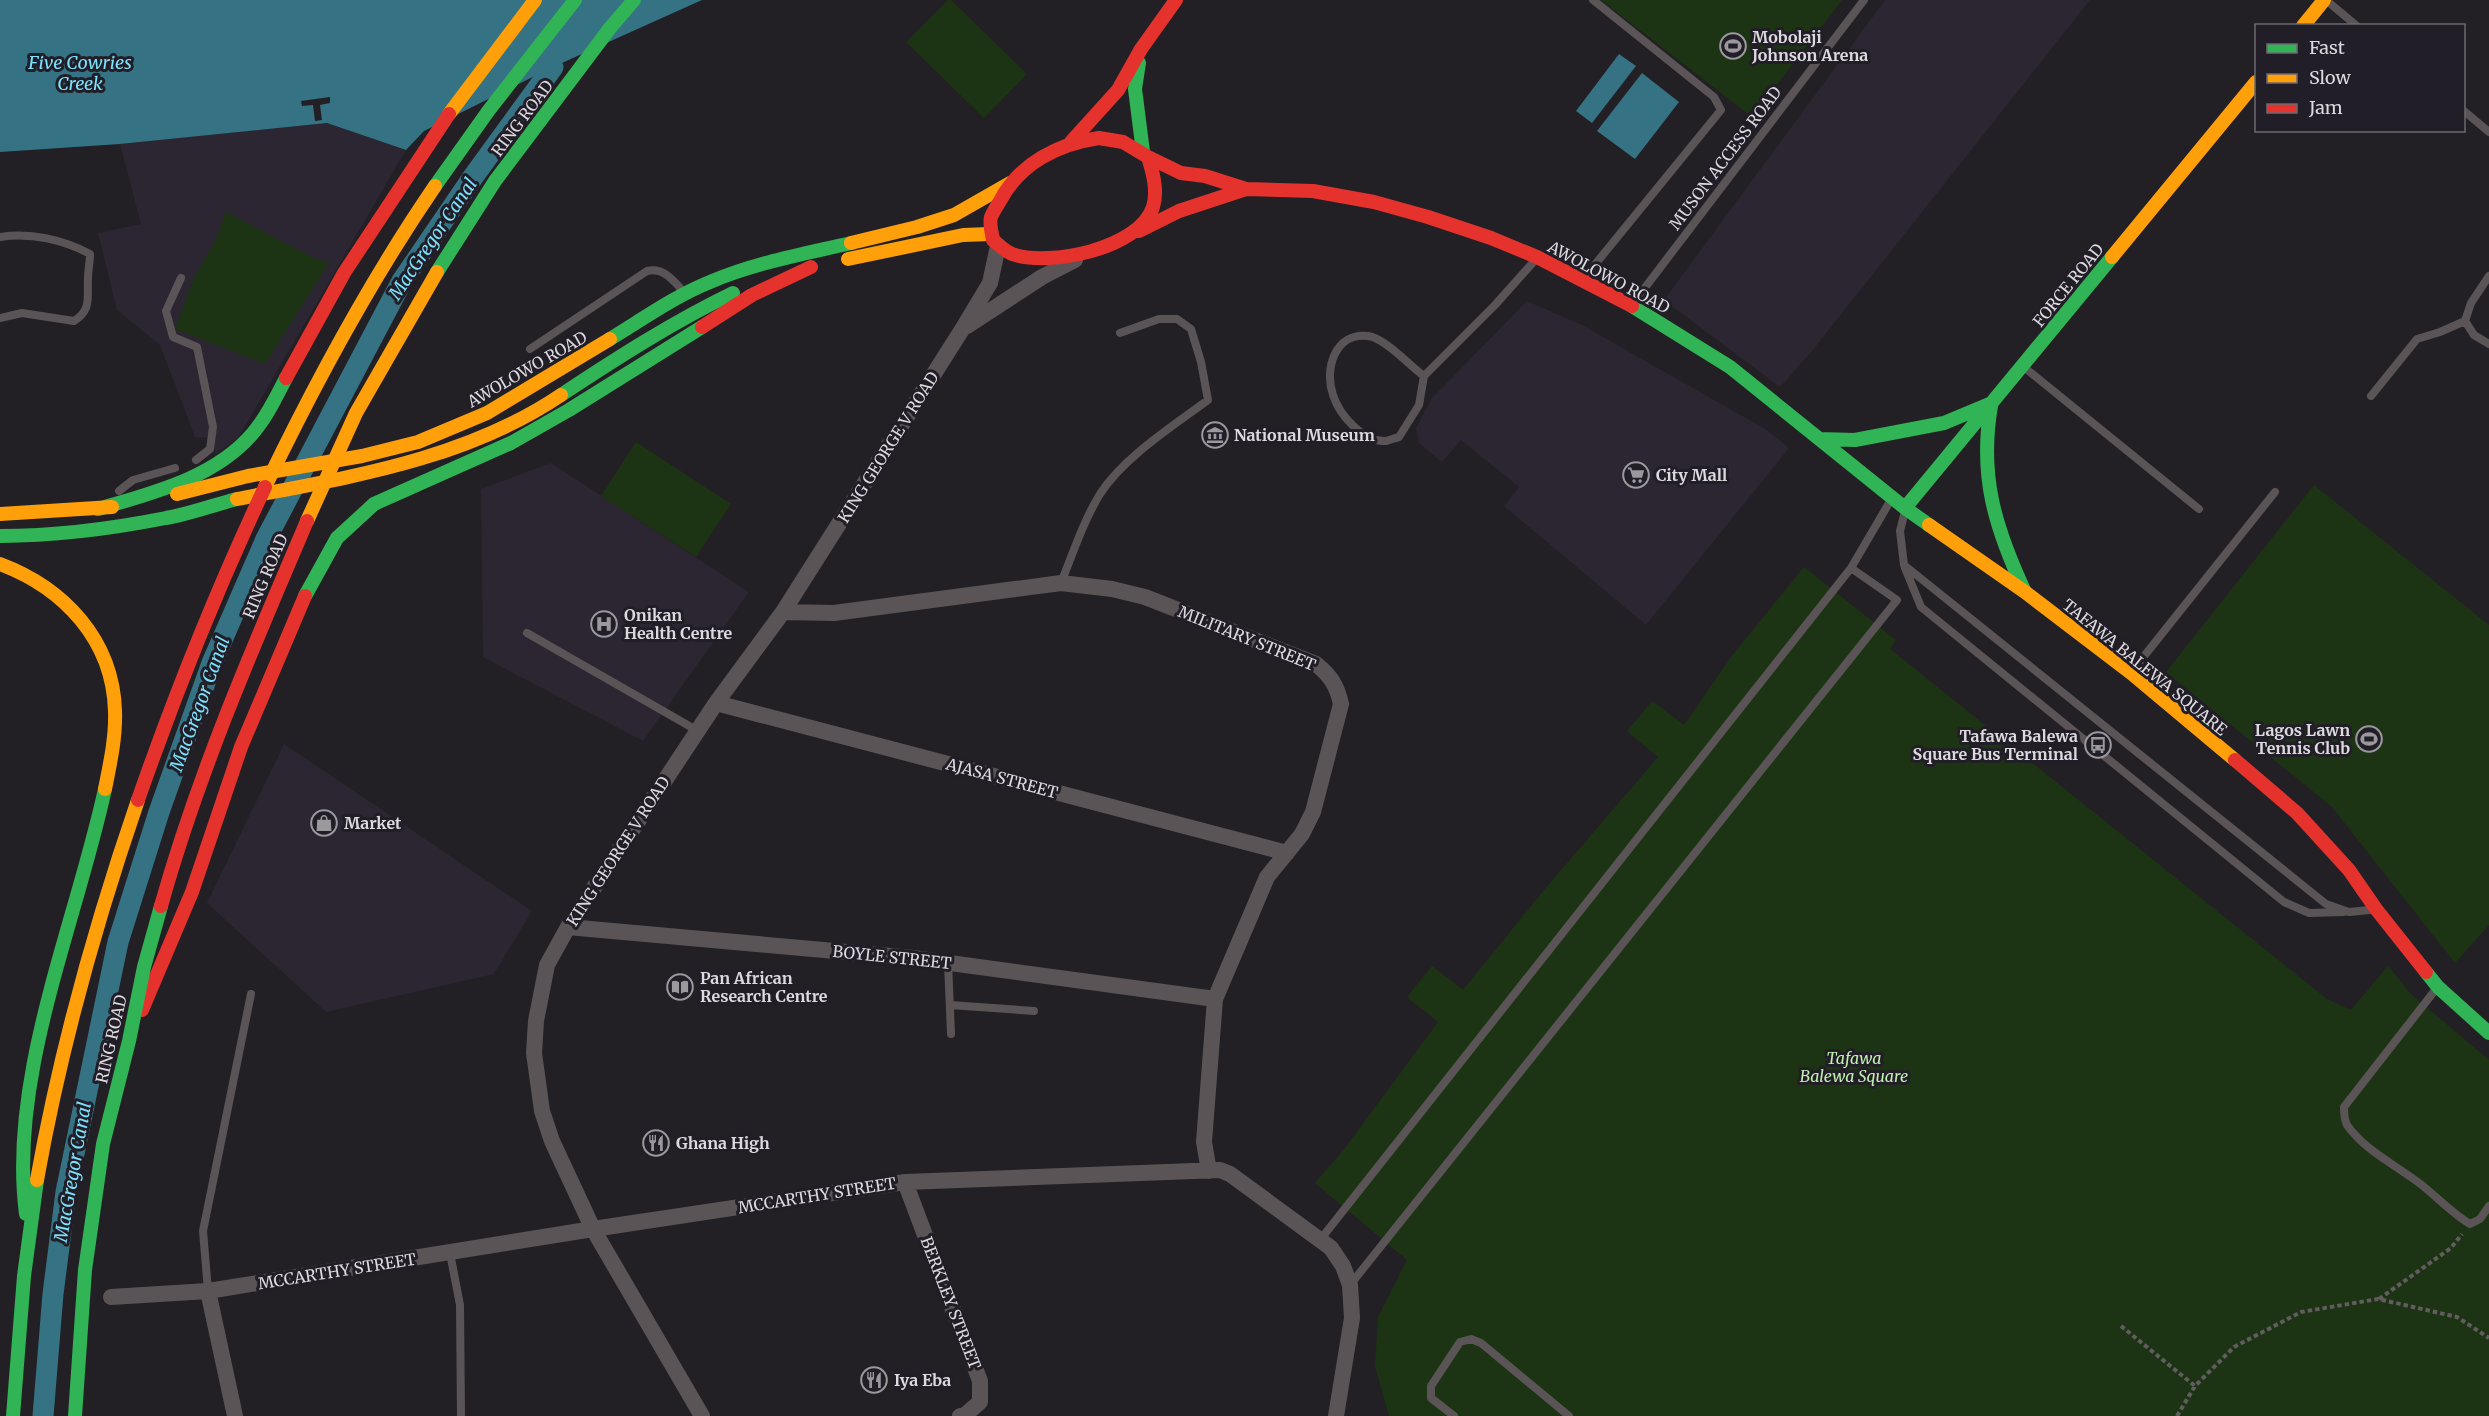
<svg xmlns="http://www.w3.org/2000/svg" width="2489" height="1416" font-family="Merriweather,serif">
	<style>
		.built { fill: #2c2532 }
		.green { fill: #1d3414 }
		.water { fill: #357283 }
		.pier { fill: #222025 }
		.lines { fill: none; stroke-linecap: round; stroke-linejoin: round }
		.canal { stroke: #357283; stroke-width: 21 }
		.path { stroke: #615c5e; stroke-width: 4; stroke-dasharray: 4.5 3; stroke-linecap: butt }
		.lane { stroke: #5b5456; stroke-width: 8 }
		.street { stroke: #5b5456; stroke-width: 16 }
		.fast { stroke: #30b455; stroke-width: 14 }
		.slow { stroke: #ff9f0a; stroke-width: 14 }
		.jam { stroke: #e5322d; stroke-width: 14 }
		.fast-bridge { stroke: #30b455; stroke-width: 14 }
		.slow-bridge { stroke: #ff9f0a; stroke-width: 14 }
		.jam-bridge { stroke: #e5322d; stroke-width: 14 }
		.labels { text-anchor: middle; stroke-width: 6; stroke-linejoin: round; paint-order: stroke }
		.poi-label { font-size: 16px; font-weight: bold; fill: #dcd9df; stroke: #221e27; text-anchor: start }
		.street-label { font-size: 16px; fill: #dcd9df; stroke: #221e27 }
		.park-label { font-size: 16px; font-style: italic; fill: #c0f1ae; stroke: #221e27 }
		.water-label { font-size: 18px; font-style: italic; fill: #7be1fc; stroke: #221e27 }
	</style>
	<rect width="100%" height="100%" fill="#222025"/>
	<path class="built" d="M1885 0H2090L1812 351 1780 387 1664 300Z
		M327 123 406 150 238 438 216 454 211 438 195 437 160 345 117 310 98 233 141 224 120 144Z
		M1527 301 1582 325 1767 430 1789 448 1646 625 1504 506 1519 487 1461 440 1442 462 1419 443 1416 428 1432 398Z
		M551 463 749 592 643 741 483 657 481 489Z
		M284 744 532 911 494 974 326 1012 207 903Z"/>
	<path class="green" d="M948 0H951L1027 74 984 118 906 42Z
		M1601 0H1842L1752 117Z
		M226 212 314 258 329 263 265 364 175 329 194 278 215 241Z
		M636 442 731 504 696 557 601 496Z
		M2314 485 2489 625V925L2455 963 2332 807 2166 672Z
		M1804 567 1896 640 1890 649 2327 999 2351 1010 2388 966 2411 994 2489 1060V1416H1389L1375 1366 1378 1317 1407 1260 1315 1183 1345 1148 1438 1022 1407 997 1432 966 1463 990 1544 890 1658 757 1627 731 1652 701 1684 725 1731 657Z"/>
	<path class="water" d="M0 0H702L553 67 424 131 406 150 327 123 120 144 0 152Z
		M1619 54 1636 66 1592 123 1576 111Z
		M1642 73 1679 102 1635 159 1597 131Z"/>
	<path class="pier" d="M330 97V103L320 105 322 120 315 121 313 105 302 106 301 101Z"/>
	<g class="lines">
		<path class="canal" d="M43 1416 53 1294 66 1192 118 942 159 812 212 663 266 539 402 281 473 177 553 67"/>
		<path class="path" d="M2379 1299 2451 1248 2462 1234
			M2121 1326 2195 1386
			M2177 1416 2195 1386 2234 1347 2301 1312 2378 1299 2457 1317 2489 1338"/>
		<path class="lane" d="M2327 1 2357 26
			M2464 111 2489 132
			M0 237C31 232 64 240 90 254 90 262 88 270 88 278 87 297 92 310 74 321L22 313 0 318
			M2489 276 2471 303 2465 321 2474 335 2489 344
			M181 278 166 311 173 337 197 347 213 427 210 449 196 460
			M1584 278 1721 110 1714 97 1593 0
			M1631 306 1864 0
			M530 349 647 271C665 267 674 282 685 293
			M2025 368 2199 509
			M1424 376C1410 366 1385 338 1368 336 1335 332 1324 369 1333 395 1339 414 1363 443 1386 441 1390 440 1395 438 1399 437L1419 405 1424 376 1495 305 1537 258
			M2371 396 2417 339 2440 332 2465 321
			M119 491 133 480 175 468
			M1905 511 1900 531 1904 565 2326 904 2349 912 2370 910
			M1851 568 1892 498
			M1905 568 1921 607 2284 902 2309 913 2344 912
			M1061 583C1073 553 1083 522 1100 494 1124 457 1173 426 1208 400L1201 362 1191 329 1177 319H1159L1120 333
			M527 633 698 731
			M2133 670 2275 492
			M948 963 951 1034
			M2436 989 2344 1107C2344 1113 2344 1119 2347 1125 2366 1152 2398 1166 2423 1186 2439 1199 2453 1214 2470 1224L2480 1219 2489 1206
			M950 1005 1034 1011
			M1320 1240 1851 568 1897 600 1350 1285
			M450 1253 460 1305 461 1416
			M208 1291 203 1231 251 994
			M1454 1416 1431 1398V1386L1460 1342 1471 1339 1481 1343 1569 1416"/>
		<path class="street" d="M967 326 1042 277 1075 260
			M783 612 834 613 1061 583 1112 589 1145 597 1316 664C1331 676 1337 686 1341 704L1313 812 1302 834 1267 877 1215 999 1204 1142 1209 1171
			M716 703 1287 853
			M568 927 913 958 1215 999
			M905 1182 980 1381V1402L965 1415 960 1416
			M208 1291 235 1416
			M111 1297 208 1291 593 1229 905 1182 1220 1170 1230 1174 1331 1248 1343 1266 1350 1285 1352 1318 1336 1416
			M702 1416 593 1229 552 1141 542 1111 534 1053 536 1021 547 965 568 927 716 703 783 612 963 328 990 283 998 246"/>
		<path class="fast" d="M1139 63 1135 89 1143 152
			M1632 306 1730 367 1905 508
			M610 339C643 319 675 296 710 282 754 263 804 254 851 243
			M561 395C617 358 673 322 733 293
			M1991 406C1979 476 1995 527 2024 590
			M1820 439 1855 440 1944 423 1992 403
			M98 509C152 493 215 478 253 433 267 417 276 397 286 378
			M1929 525 1905 508 2112 257
			M0 536C56 536 110 529 166 518 190 514 213 505 237 499
			M305 596 337 538 374 504 511 443 569 410 702 327
			M2426 972 2438 987 2489 1033
			M26 1214C8 1077 76 923 105 789"/>
		<path class="slow" d="M2303 26 2324 0
			M449 114 535 0
			M851 243 917 227 954 215 1010 183
			M2112 257 2256 82
			M848 259 963 235 990 234
			M177 494 248 476 362 456 418 442 487 413 610 339
			M237 499C349 477 465 460 561 395
			M0 514 112 507
			M1929 525 2025 592 2131 673 2235 760
			M0 564C64 588 113 640 115 711 116 737 110 764 105 789"/>
		<path class="jam" d="M1099 138 1123 142 1148 157C1153 173 1158 191 1153 207 1139 249 1049 267 1012 254 1005 251 999 245 993 240 992 234 989 223 991 217 993 212 997 206 1000 201 1020 163 1058 144 1099 138Z
			M1071 142 1118 90 1141 49 1176 0
			M1148 157 1181 173 1205 176 1246 189 1313 191 1374 202 1428 217 1491 238 1537 257 1632 306
			M1139 231 1179 211 1246 189
			M702 327 752 295 811 267
			M286 378 344 273 449 114
			M2235 760 2297 813 2349 870 2376 909 2426 972
			M142 1010 192 892 241 747 305 596"/>
		<path class="fast-bridge" d="M435 186 489 110 575 0
			M437 272 495 181 610 28 634 0
			M13 1416 24 1276 37 1180
			M75 1416 85 1270 103 1144 129 1041 144 967 161 906"/>
		<path class="slow-bridge" d="M265 487C315 383 370 281 435 186
			M307 521 356 413 437 272
			M37 1180C60 1051 95 925 138 800"/>
		<path class="jam-bridge" d="M138 800C175 694 217 589 265 487
			M161 906C198 774 253 647 307 521"/>
	</g>
	<defs>
		<g id="stadium-ring" transform="scale(1.35)"><circle r="9.5" fill="#221e27" stroke="#9b989e" stroke-width="1.5"/><path d="M0-5a6.5 5 0 1 0 0 10a6.5 5 0 1 0 0-10ZM-3.5-1.8h7v3.6h-7Z" fill="#9b989e"/></g>
		<g id="museum-ring" transform="scale(1.35)"><circle r="9.5" fill="#221e27" stroke="#9b989e" stroke-width="1.5"/><path d="M0-6L6-3V-2H-6V-3ZM-5-1h2V3h-2ZM-1-1h2V3h-2ZM3-1h2V3H3ZM-6 4H6V6H-6Z" fill="#9b989e"/></g>
		<g id="supermarket-ring" transform="scale(1.35)"><circle r="9.5" fill="#221e27" stroke="#9b989e" stroke-width="1.5"/><path d="M-6-5.5h2.5l.6 2H6L4.5 2H-2.5L-4.4-4H-6ZM-1.5 3.2a1.3 1.3 0 1 0 .1 0ZM3 3.2a1.3 1.3 0 1 0 .1 0Z" fill="#9b989e"/></g>
		<g id="hospital-ring" transform="scale(1.35)"><circle r="9.5" fill="#221e27" stroke="#9b989e" stroke-width="1.5"/><path d="M-5-5h3v3.5h4V-5h3V5h-3V1.5h-4V5h-3Z" fill="#9b989e"/></g>
		<g id="bus-ring" transform="scale(1.35)"><circle r="9.5" fill="#221e27" stroke="#9b989e" stroke-width="1.5"/><path d="M-5-6H5V4H4V6H2V4H-2V6H-4V4H-5ZM-3.5-4V0h7V-4ZM-3.5 1.2v1.5H-2V1.2ZM2 1.2v1.5H3.5V1.2Z" fill="#9b989e"/></g>
		<g id="shop-ring" transform="scale(1.35)"><circle r="9.5" fill="#221e27" stroke="#9b989e" stroke-width="1.5"/><path d="M-5-2.5h2.3a2.7 3.5 0 0 1 5.4 0H5L5.5 6h-11ZM-1.5-2.5h3a1.5 2.3 0 0 0-3 0Z" fill="#9b989e"/></g>
		<g id="library-ring" transform="scale(1.35)"><circle r="9.5" fill="#221e27" stroke="#9b989e" stroke-width="1.5"/><path d="M-6-4Q-3-5.5-.7-3.5V5Q-3 3-6 4ZM6-4Q3-5.5 .7-3.5V5Q3 3 6 4Z" fill="#9b989e"/></g>
		<g id="restaurant-ring" transform="scale(1.35)"><circle r="9.5" fill="#221e27" stroke="#9b989e" stroke-width="1.5"/><path d="M-5-6h1v4h1v-4h1v4h1v-4h1v5L-1.5 .5V6h-2V.5L-5-1ZM5-6V6H3V1.5H1.5Q1.5-4 5-6Z" fill="#9b989e"/></g>
	</defs>
	<g fill-rule="evenodd">
		<use href="#stadium-ring" x="1733" y="46"/>
		<use href="#museum-ring" x="1215" y="435"/>
		<use href="#supermarket-ring" x="1636" y="475"/>
		<use href="#hospital-ring" x="604" y="624"/>
		<use href="#stadium-ring" x="2369" y="739"/>
		<use href="#bus-ring" x="2098" y="745"/>
		<use href="#shop-ring" x="324" y="823"/>
		<use href="#library-ring" x="680" y="987"/>
		<use href="#restaurant-ring" x="656" y="1143"/>
		<use href="#restaurant-ring" x="874" y="1380"/>
	</g>
	<g class="labels">
		<g class="poi-label">
			<text x="1752" y="43">Mobolaji<tspan x="1752" dy="18">Johnson Arena</tspan></text>
			<text x="1234" y="441">National Museum</text>
			<text x="1656" y="481">City Mall</text>
			<text x="624" y="621">Onikan<tspan x="624" dy="18">Health Centre</tspan></text>
			<text x="2350" y="736" text-anchor="end">Lagos Lawn<tspan x="2350" dy="18">Tennis Club</tspan></text>
			<text x="2078" y="742" text-anchor="end">Tafawa Balewa<tspan x="2078" dy="18">Square Bus Terminal</tspan></text>
			<text x="344" y="829">Market</text>
			<text x="700" y="984">Pan African<tspan x="700" dy="18">Research Centre</tspan></text>
			<text x="676" y="1149">Ghana High</text>
			<text x="894" y="1386">Iya Eba</text>
		</g>
		<g class="street-label">
			<text transform="translate(522 118) rotate(-53)" y="6">RING ROAD</text>
			<text transform="translate(1725 158) rotate(-53)" y="6">MUSON ACCESS ROAD</text>
			<text transform="translate(1609 277) rotate(28)" y="6">AWOLOWO ROAD</text>
			<text transform="translate(2068 285) rotate(-51)" y="6">FORCE ROAD</text>
			<text transform="translate(527 369) rotate(-30)" y="6">AWOLOWO ROAD</text>
			<text transform="translate(888 447) rotate(-58)" y="6">KING GEORGE V ROAD</text>
			<text transform="translate(265 576) rotate(-67)" y="6">RING ROAD</text>
			<text transform="translate(1247 638) rotate(22)" y="6">MILITARY STREET</text>
			<text transform="translate(2145 667) rotate(39)" y="6">TAFAWA BALEWA SQUARE</text>
			<text transform="translate(1002 778) rotate(15)" y="6">AJASA STREET</text>
			<text transform="translate(618 851) rotate(-57)" y="6">KING GEORGE V ROAD</text>
			<text transform="translate(892 957) rotate(6)" y="6">BOYLE STREET</text>
			<text transform="translate(111 1039) rotate(-77)" y="6">RING ROAD</text>
			<text transform="translate(817 1195) rotate(-9)" y="6">MCCARTHY STREET</text>
			<text transform="translate(337 1271) rotate(-9)" y="6">MCCARTHY STREET</text>
			<text transform="translate(951 1303) rotate(69)" y="6">BERKLEY STREET</text>
		</g>
		<g class="park-label">
			<text x="1854" y="1064">Tafawa<tspan x="1854" dy="18">Balewa Square</tspan></text>
		</g>
		<g class="water-label">
			<text x="80" y="69">Five Cowries<tspan x="80" dy="21">Creek</tspan></text>
			<text transform="translate(433 239) rotate(-56)" y="6">MacGregor Canal</text>
			<text transform="translate(200 704) rotate(-70)" y="6">MacGregor Canal</text>
			<text transform="translate(73 1172) rotate(-80)" y="6">MacGregor Canal</text>
		</g>
	</g>
	<rect x="2255" y="24" width="210" height="108" fill="#221e27" stroke="#6c6971" stroke-width="1.5"/>
	<rect x="2267" y="44" width="30" height="9" fill="#30b455" stroke="#6c6971" stroke-width="1.5"/>
	<text x="2309" y="54" font-size="18" fill="#dcd9df">Fast</text>
	<rect x="2267" y="74" width="30" height="9" fill="#ff9f0a" stroke="#6c6971" stroke-width="1.5"/>
	<text x="2309" y="84" font-size="18" fill="#dcd9df">Slow</text>
	<rect x="2267" y="104" width="30" height="9" fill="#e5322d" stroke="#6c6971" stroke-width="1.5"/>
	<text x="2309" y="114" font-size="18" fill="#dcd9df">Jam</text>
</svg>
